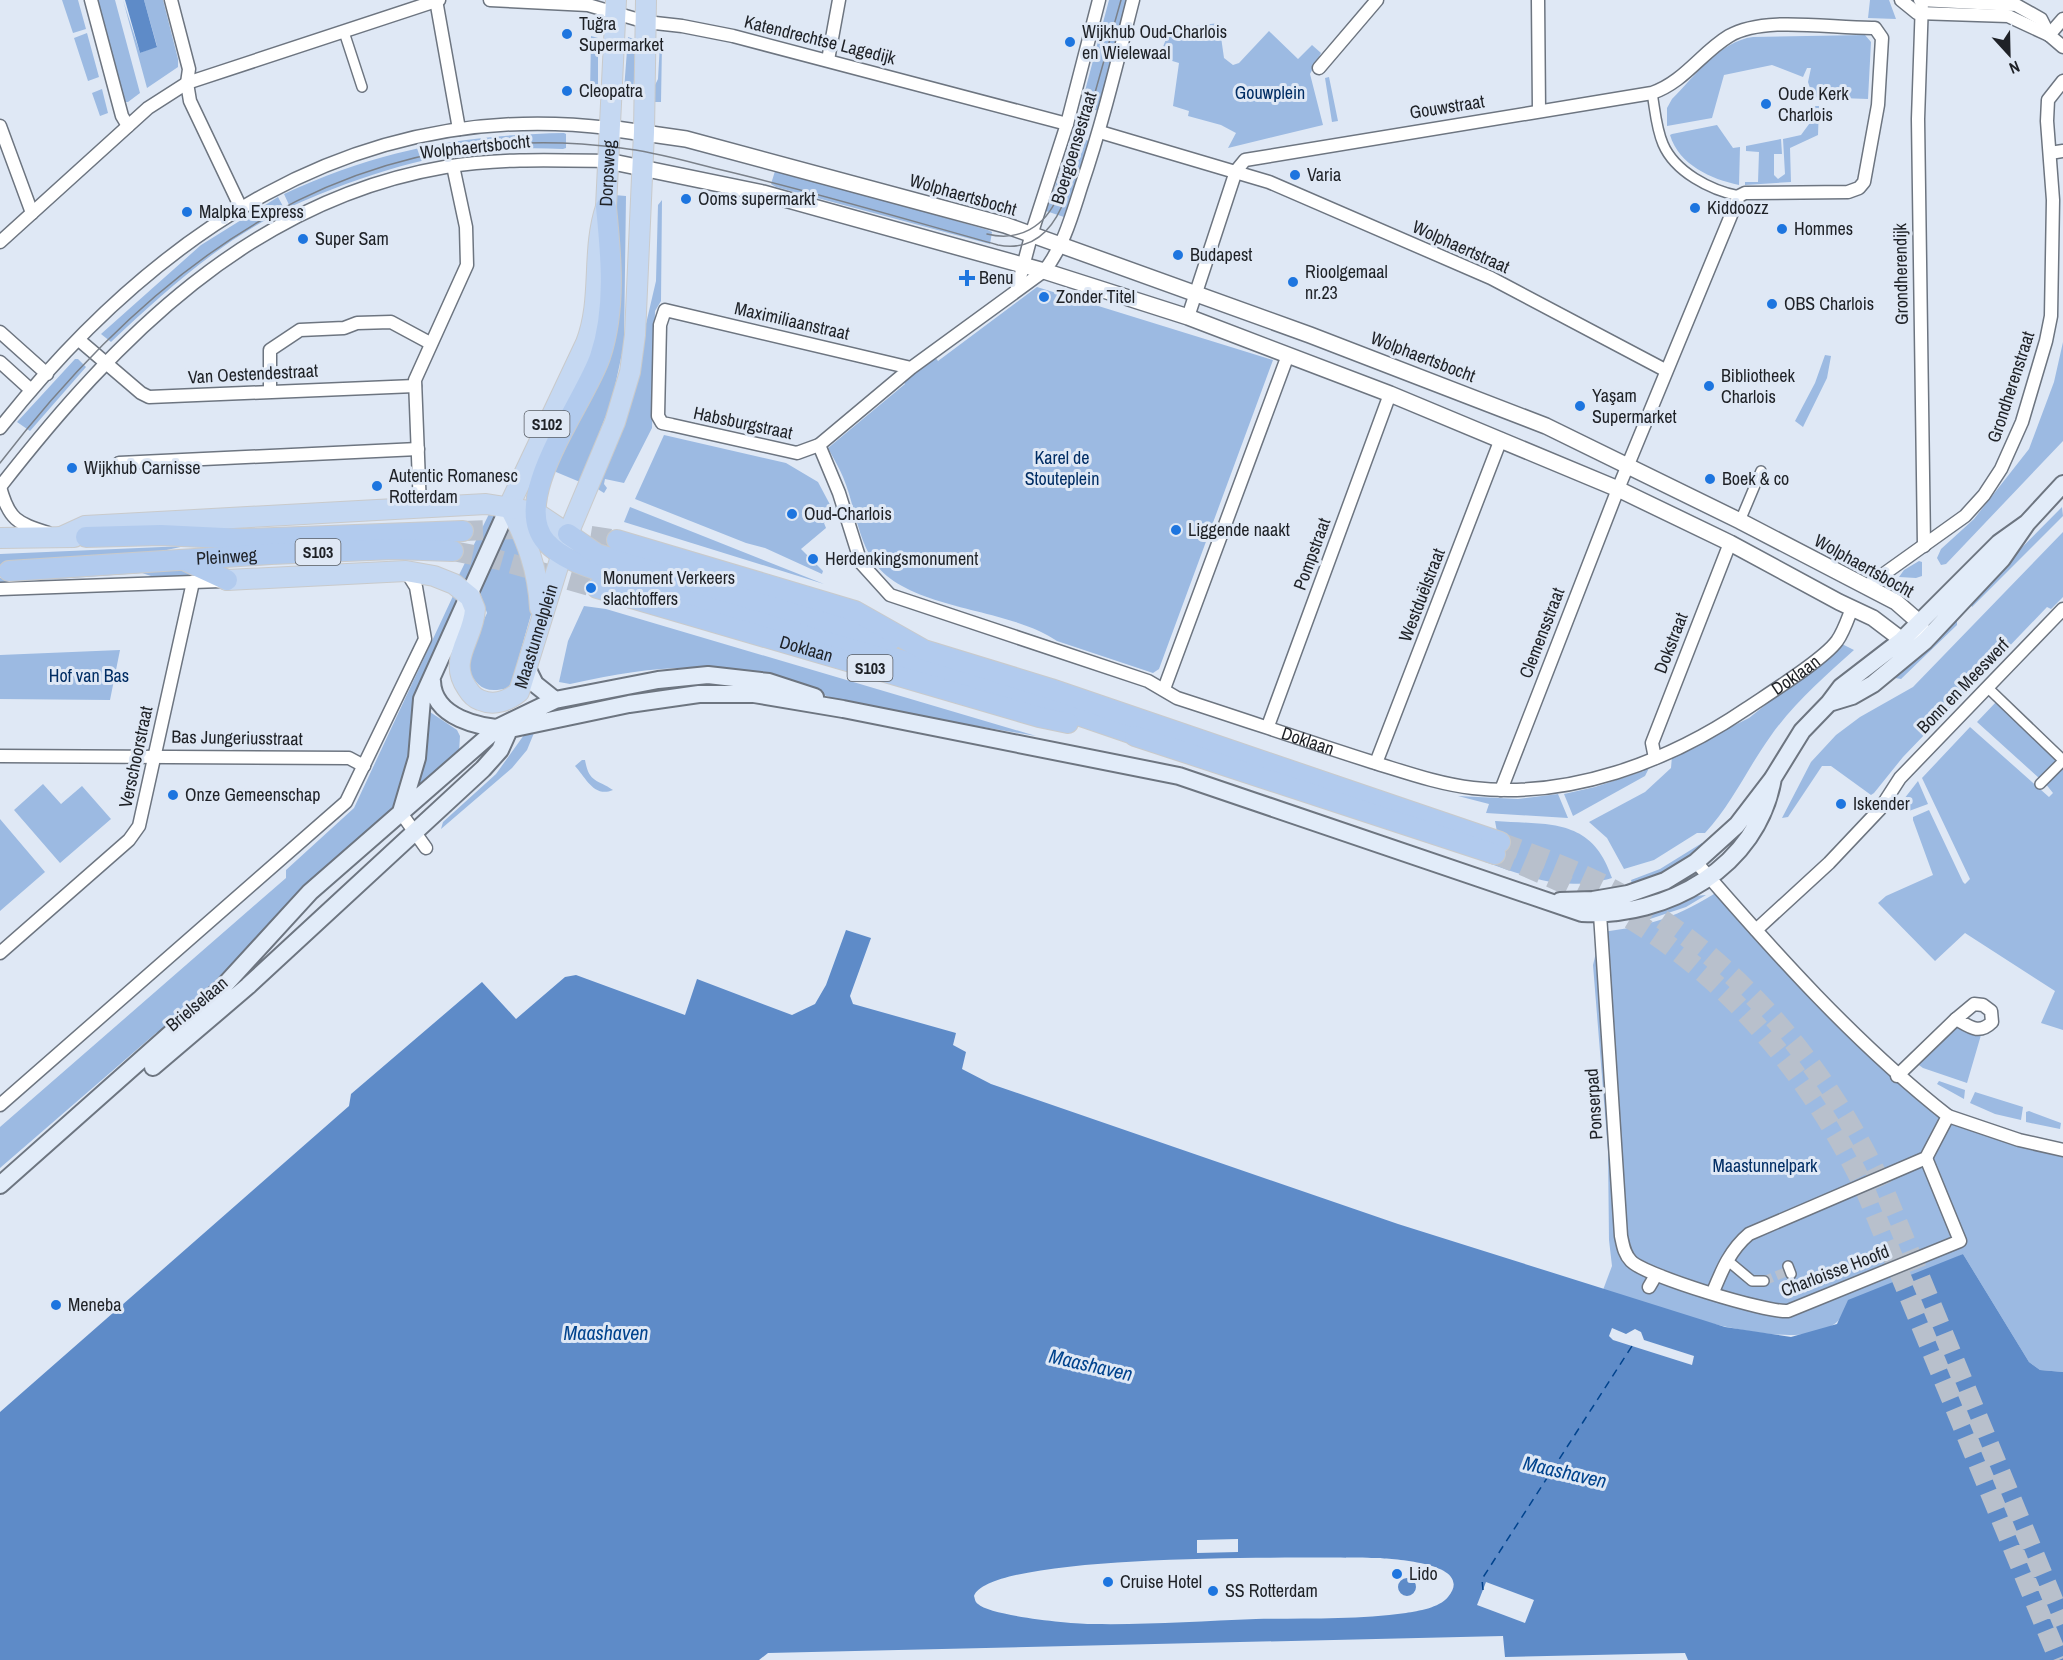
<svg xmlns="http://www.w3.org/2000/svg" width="2063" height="1660" font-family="'Archivo Narrow',sans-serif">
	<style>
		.green { fill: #9cbae2 }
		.water { fill: #5e8bc8; fill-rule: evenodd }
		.pier { fill: #dfe8f5 }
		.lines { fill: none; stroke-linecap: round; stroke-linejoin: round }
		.ferry { stroke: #01438d; stroke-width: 1.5; stroke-dasharray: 8 6; stroke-linecap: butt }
		.pedestrian-tunnel { stroke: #b8c0cc; stroke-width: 9; stroke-dasharray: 9 4.5; stroke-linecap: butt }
		.trunk-tunnel { stroke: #b8c0cc; stroke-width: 20; stroke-dasharray: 20 10; stroke-linecap: butt }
		.pedestrian-casing { stroke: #6d7580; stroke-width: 12 }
		.minor-casing { stroke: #6d7580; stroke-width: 15 }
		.tertiary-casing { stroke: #6d7580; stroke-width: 18 }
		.secondary-casing { stroke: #6d7580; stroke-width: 20 }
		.primary-casing { stroke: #c9cacb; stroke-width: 22 }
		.trunk-casing { stroke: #c9cacb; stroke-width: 22 }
		.pedestrian { stroke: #fff; stroke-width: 9 }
		.minor { stroke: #fff; stroke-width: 12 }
		.tertiary { stroke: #fff; stroke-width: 15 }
		.secondary { stroke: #e2ecf9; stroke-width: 16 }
		.primary { stroke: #c5d8f2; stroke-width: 20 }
		.trunk { stroke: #b2cbee; stroke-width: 20 }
		.tram { stroke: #7a8089; stroke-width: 1.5 }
		.poi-dot { fill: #1d75df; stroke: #dfe8f5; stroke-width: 2 }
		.labels { text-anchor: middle; stroke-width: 6; stroke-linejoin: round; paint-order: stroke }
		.shield { fill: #dfe8f5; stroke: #585d64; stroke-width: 1.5 }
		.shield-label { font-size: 16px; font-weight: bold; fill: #1e2126 }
		.poi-label { font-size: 18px; fill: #1e2126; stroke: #dfe8f5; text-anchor: start }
		.street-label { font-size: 18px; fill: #1e2126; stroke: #dfe8f5 }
		.park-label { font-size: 18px; fill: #002d64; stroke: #dfe8f5 }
		.water-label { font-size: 20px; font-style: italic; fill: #01438d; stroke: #dfe8f5 }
	</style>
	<rect width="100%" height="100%" fill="#dfe8f5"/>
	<path class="green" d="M62 0H78L86 29 73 33Z
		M94 0H115L140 93 128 102H122Z
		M123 0 140 53 157 46 144 0H163L178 59V67L147 88Z
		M1109 0H1127L1099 111 1081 106Z
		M1870 0H1889L1896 19 1868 18Z
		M1219 23 1224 58 1233 65 1239 63 1269 31 1298 59 1312 45 1321 53 1310 74 1323 125 1228 148 1236 133 1221 125 1188 116 1189 111 1173 106 1179 63 1159 57 1170 29Z
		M87 33 99 77 88 81 74 38Z
		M1865 35 1871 42 1868 99 1813 97 1808 82 1811 68H1807L1803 77 1772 65 1724 75 1712 118 1667 126V108L1672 99C1694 77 1720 41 1753 37Z
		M591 36 598 38V94L590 96Z
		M628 37 637 40 633 93 624 92V90Z
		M660 43 662 44 661 102H652V91L658 79Z
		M1329 77 1338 121 1332 122 1325 78Z
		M102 89 108 113 100 116 92 93Z
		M1813 106H1819L1818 135 1790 148 1791 182 1745 185V182H1758L1759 152 1746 151V146L1781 139 1782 154H1774V175L1778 179 1785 174 1783 139 1801 135 1815 116Z
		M1717 125 1733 148 1740 147 1739 185C1711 179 1679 165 1670 135L1672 134Z
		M564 133 566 134V148L563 149C460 144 384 166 290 207L284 194C378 150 461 135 564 133Z
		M1073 138 1091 141 1064 217 1046 211Z
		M778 170 988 230 992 232 990 244 776 187 771 184 775 171Z
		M614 195 626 196 624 344 612 400 580 482 556 472 555 468 583 412Z
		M278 197 285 210C219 242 164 292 111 342L101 334 201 245Z
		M662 200 661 301 655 311 652 428 624 483 605 479 604 484 607 488 604 493 596 488 631 388 656 281 658 205Z
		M1037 287 1273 360 1159 669 1153 673 1057 641C1007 606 904 611 872 559 857 535 854 503 843 477 839 467 833 458 828 448L905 384 903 381 935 357 938 361Z
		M2063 342V441L1946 564 1941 565 1937 558 1941 549 1974 519 2029 449 2054 382Z
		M1825 355 1831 356 1827 378 1803 427 1795 421 1815 383Z
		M75 359H78L86 367 30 431 17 422Z
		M664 435 786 463 818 482 835 514 824 523 826 528 801 549 823 571 822 574 765 548 746 543 635 499Z
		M630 507 824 584 624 522Z
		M2062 507 2063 516 1972 607 1970 603 1971 599Z
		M489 514 496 515 466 582 458 577Z
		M512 526 518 537 534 604 512 681 508 688C484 694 477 687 466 666L469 652 487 613 480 593 506 531Z
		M2063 532V597L2051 609 2047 607 1903 757 1874 793 1871 795 1831 766H1822L1788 817 1782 818 1811 762 1836 735 1860 717 1913 687Z
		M185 546 153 553 0 565V554Z
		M1919 561 1922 562V576L1916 578 1899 577 1904 570Z
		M183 568 202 577 157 578 142 573 0 583V578Z
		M453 596 458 601 418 696 410 736 409 765 395 804 379 825 238 959 180 1020 156 1033 0 1168V1127L286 878V870L354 808Z
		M584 606 606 609 1036 736C979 726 922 718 865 707 836 702 810 688 782 680 702 660 649 667 570 684L559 682 568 641Z
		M1957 618V625L1901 679 1895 678Z
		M1842 644 1854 650C1824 677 1793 704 1770 737 1747 769 1732 804 1705 833H1697L1654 860 1624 869 1607 838 1589 822 1645 792 1671 768 1672 756 1749 718Z
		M120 650 110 700 0 699V655Z
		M1997 701 2057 759 2043 778H2039L1977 722Z
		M427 710 457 730 460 736 459 752 412 799Z
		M1970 727 2049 797 2053 793 2045 783 2063 766V1030L2041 1023 2055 991 1965 933 1935 961 1878 903 1886 896 1933 875 1913 820V817L1929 810 1963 882 1965 884 1970 879 1922 778Z
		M532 730 534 733 527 750 512 768 441 829 443 822 496 774 524 735Z
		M582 760H585C589 783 597 779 613 790 594 798 586 778 575 766Z
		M1643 766H1650L1645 776 1573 816 1564 794 1595 787 1644 771Z
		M1918 781 1928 804 1909 811 1904 799Z
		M43 784 61 804 82 786 111 819 60 863 14 810Z
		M1558 794 1568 818 1486 813 1489 804 1458 796 1518 799Z
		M0 819 45 872 0 911Z
		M1495 821C1548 825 1592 817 1612 878 1564 892 1531 878 1485 862 1503 851 1498 838 1495 821Z
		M1702 843 1706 848 1692 858 1633 889 1631 880 1660 869Z
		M1720 890 1756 930 1948 1116 2063 1150V1372L2040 1370 2029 1362 1963 1254 1843 1315C1810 1366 1651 1305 1603 1290L1612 1266 1609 1240 1608 1151 1593 965 1601 932C1647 927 1681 916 1720 890Z
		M1706 895 1686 907 1641 922 1639 914 1660 912 1695 896Z
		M1957 1026 1981 1035 1967 1083 1923 1068 1916 1063Z
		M1939 1081 1965 1090 1964 1099 1937 1084Z
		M1975 1092 2023 1107 2021 1120 1995 1114 1970 1103Z
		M2029 1111 2061 1123 2060 1129 2026 1122V1112Z"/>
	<path class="water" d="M125 0H144L157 47 140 53Z
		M846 930 871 938 850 996 853 1004 956 1033 953 1045 966 1052 962 1069 991 1084 1398 1224 1725 1327 1791 1337 1837 1324 1848 1300 1963 1254 2029 1362 2040 1370 2063 1372V1660H1688L1685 1653 1505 1657 1503 1636 768 1653 759 1660H0V1412L349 1106 351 1094 482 982 516 1019 565 977 576 975 685 1015 697 979 792 1015 815 1004 826 985ZM1377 1558C1393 1559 1476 1563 1448 1597 1439 1608 1418 1611 1406 1613 1357 1620 1306 1618 1256 1619 1202 1621 1147 1625 1093 1624 1073 1624 990 1616 978 1604 975 1602 975 1599 974 1596 991 1551 1321 1558 1377 1558Z
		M1398 1587a9 9 0 1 1 18 0a9 9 0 1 1-18 0Z"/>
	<path class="pier" d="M1612 1328 1626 1334 1635 1329 1641 1332 1644 1340 1694 1356 1692 1365 1613 1340 1609 1336Z
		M1238 1539V1552L1197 1553V1540Z
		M1486 1582 1534 1600 1525 1623 1477 1605Z"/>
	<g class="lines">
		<path class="ferry" d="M1483 1590 1482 1579 1632 1346"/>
		<path class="pedestrian-tunnel" d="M1764 1281 1790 1270"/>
		<path class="trunk-tunnel" d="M463 531 516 529
			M561 531 617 540
			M453 551 499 560 597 588
			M1500 842C1543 858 1585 873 1625 896 1741 963 1830 1070 1885 1192L2063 1624
			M1495 854C1536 871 1577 888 1615 910 1726 973 1809 1074 1864 1187L2059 1660"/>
		<g class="pedestrian-casing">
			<path id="pedestrian" d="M344 32 362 87
				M1652 93C1655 109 1656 128 1663 144 1675 172 1710 190 1739 196
				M1740 521 1761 471
				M1987 687 2063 760
				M2040 784 2063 761
				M1727 1260 1752 1281H1764
				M1788 1266 1791 1274"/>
		</g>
		<g class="minor-casing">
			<g id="minor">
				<path d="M91 0 122 116 128 126"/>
				<path d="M171 0 189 69 187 83 190 101 240 206"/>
				<path d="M436 0 459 129"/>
				<path d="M490 0 588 5 646 22 682 26 733 36 1067 124"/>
				<path d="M1538 0 1539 110"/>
				<path d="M1901 0 1917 13 2008 16 2049 35"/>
				<path d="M1920 0 2016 5 2041 19 2049 35 2063 47"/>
				<path d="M1922 1 1918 119 1924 546"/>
				<path d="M2049 35 2063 19"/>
				<path d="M828 60 839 0"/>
				<path d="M1319 68 1377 0"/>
				<path d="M0 126 32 213"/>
				<path d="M1100 132 1269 182 1491 278 1665 370"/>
				<path d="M2050 153 2063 151"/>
				<path d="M0 242 148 108 187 83 439 0"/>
				<path d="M1017 289 1033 229 1067 124 1099 0"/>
				<path d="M1188 317 1236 171 1245 160 1652 93C1684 82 1701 53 1729 36 1765 15 1833 29 1875 28L1882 38 1878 105 1864 182 1859 188 1848 192 1745 193 1739 196 1618 489 1501 790"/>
				<path d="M0 332 47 374"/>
				<path d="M79 340 141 393 149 397 415 386"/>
				<path d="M0 362 31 390"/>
				<path d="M911 368 665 310 660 325 658 416 662 423 672 425 797 453 819 445 911 368 1044 271C1063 248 1072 215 1081 187 1102 125 1117 63 1133 0"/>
				<path d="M270 390V350L300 330 344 328 357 323 391 322 430 343"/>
				<path d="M0 428C153 235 353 97 609 128"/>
				<path id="s1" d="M819 445 839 493 861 563 890 595 1148 681 1177 698C1242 719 1306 741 1372 762 1405 772 1438 784 1473 788 1569 799 1668 762 1746 709 1768 694 1823 660 1837 641 1844 631 1848 618 1852 608"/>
				<path d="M119 463 418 449"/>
				<path d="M0 487C116 338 251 200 445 167 499 158 554 160 608 161"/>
				<path d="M0 487C9 520 17 523 48 533"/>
				<path d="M420 508 415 380 467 265 466 227 453 166"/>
				<path d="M1867 586 1965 516 1984 495 2001 469 2022 422 2046 341 2051 316 2053 200 2047 121 2048 100 2063 81"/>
				<path d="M0 589 221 581"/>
				<path d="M1164 689 1288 355"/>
				<path d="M1268 726 1390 394"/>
				<path d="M0 756 349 758 364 766"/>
				<path d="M1655 758 1652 743 1730 543"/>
				<path d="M1376 763 1501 439"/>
				<path d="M401 813 426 848"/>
				<path d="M1696 862C1774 952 1855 1043 1948 1116L1926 1158 1749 1234C1730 1250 1722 1270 1713 1292"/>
				<path d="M1600 914 1621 1236C1623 1245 1624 1254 1631 1261 1646 1276 1767 1313 1788 1311L1960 1241 1926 1158"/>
				<path d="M1756 930 1829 863 1880 809 1900 778 2063 609"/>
				<path d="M0 953 129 840 139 826 193 582"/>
				<path d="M1974 1004 1983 1005 1991 1011 1992 1022C1979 1035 1970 1027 1956 1019Z"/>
				<path d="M1897 1076 1956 1019"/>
				<path d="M0 1105 346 802 425 639 416 587 406 571"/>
				<path d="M1948 1116 2019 1140 2063 1150"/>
				<path d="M1649 1287 1656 1275"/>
			</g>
		</g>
		<g class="tertiary-casing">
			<path id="tertiary" d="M608 161 763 193 1044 271 1188 317 1390 394 1618 489 1730 543 1839 602 1873 618 1902 640 1925 641 1920 623 1896 602 1740 521 1546 426 1310 335 1005 225 686 139 609 128"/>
		</g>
		<g class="secondary-casing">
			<path id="secondary" d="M527 668 535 684 555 700
				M432 681C433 718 480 728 510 729L629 704 699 694H754L843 709 1179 776 1582 913C1667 918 1758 867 1773 778
				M1829 703 1852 696 1873 684 1925 641 2002 559 2027 523 2063 484
				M401 812 417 758 422 699 509 506
				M1560 901 1593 900 1628 894 1665 881 1696 862 1737 825 1773 778 1802 731 1829 703 1841 687 1902 640 1999 543 2027 523
				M153 1067 248 986 483 769 500 750 513 721
				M0 1185 222 988 310 892 499 727 555 700 658 680 708 675 769 682 815 697"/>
		</g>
		<g class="primary-casing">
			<g id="primary">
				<path id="s2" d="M509 506 586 343C603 299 591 252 606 207L616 0"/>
				<path d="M509 506C527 540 538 570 540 608"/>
				<path d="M61 537 85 526 486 504 535 512 568 534"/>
				<path d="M0 538 74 537"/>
				<path id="s3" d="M227 580 406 571 434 576 454 584 470 597 475 609C474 638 447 660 467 688 470 693 474 698 480 700 494 706 508 701 519 692L568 534 615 422 630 372 635 335 644 132 646 0"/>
			</g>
		</g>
		<g class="trunk-casing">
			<g id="trunk">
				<path d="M606 207C611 256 616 309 600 357 585 402 508 499 546 542 563 561 592 568 616 576L1016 694 1145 738"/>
				<path d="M568 534 597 554 891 640"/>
				<path d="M86 537 161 535 244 539 463 531"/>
				<path d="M617 540 855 611 924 650 1051 689 1500 842"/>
				<path d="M186 561 227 580"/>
				<path id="s4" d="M9 571 271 554 394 549 453 551"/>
				<path id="s5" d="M597 588 1039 717 1068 723"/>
				<path d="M1135 736 1495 854"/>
			</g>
		</g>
		<use href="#pedestrian" class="pedestrian"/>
		<use href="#minor" class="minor"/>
		<use href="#tertiary" class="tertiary"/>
		<use href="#secondary" class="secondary"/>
		<use href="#primary" class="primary"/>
		<use href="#trunk" class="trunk"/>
		<path class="tram" d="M987 234C1019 242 1045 227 1058 196
			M0 463C156 260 352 113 621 148 657 152 692 163 726 171 818 193 908 220 998 245 1035 252 1055 227 1066 196L1121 0"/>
	</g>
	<g class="poi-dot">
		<circle cx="567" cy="34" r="6"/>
		<circle cx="1070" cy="42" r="6"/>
		<circle cx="567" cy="91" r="6"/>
		<circle cx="1766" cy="104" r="6"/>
		<circle cx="1295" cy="175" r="6"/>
		<circle cx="686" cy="199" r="6"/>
		<circle cx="1695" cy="208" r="6"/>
		<circle cx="187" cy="212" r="6"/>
		<circle cx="1782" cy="229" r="6"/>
		<circle cx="303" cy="239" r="6"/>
		<circle cx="1178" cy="255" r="6"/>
		<path d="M964 269h6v6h6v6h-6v6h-6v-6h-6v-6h6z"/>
		<circle cx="1293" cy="282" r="6"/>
		<circle cx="1044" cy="297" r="6"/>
		<circle cx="1772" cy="304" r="6"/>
		<circle cx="1709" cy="386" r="6"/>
		<circle cx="1580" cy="406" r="6"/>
		<circle cx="72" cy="468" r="6"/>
		<circle cx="1710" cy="479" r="6"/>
		<circle cx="377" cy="486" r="6"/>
		<circle cx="792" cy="514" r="6"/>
		<circle cx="1176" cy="530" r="6"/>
		<circle cx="813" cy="559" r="6"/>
		<circle cx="591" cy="588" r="6"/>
		<circle cx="173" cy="795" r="6"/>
		<circle cx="1841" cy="804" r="6"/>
		<circle cx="56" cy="1305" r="6"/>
		<circle cx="1397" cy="1574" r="6"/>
		<circle cx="1108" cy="1582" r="6"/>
		<circle cx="1213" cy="1591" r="6"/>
	</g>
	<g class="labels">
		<g class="shield">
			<rect x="524.5" y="411" width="45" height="26" rx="4.5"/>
			<rect x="295.5" y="539" width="45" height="26" rx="4.5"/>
			<rect x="847.5" y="655" width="45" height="26" rx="4.5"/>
		</g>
		<g class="shield-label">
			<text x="547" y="430">S102</text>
			<text x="318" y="558">S103</text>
			<text x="870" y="674">S103</text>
		</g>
		<g class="poi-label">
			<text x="579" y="30">Tuğra<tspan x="579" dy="21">Supermarket</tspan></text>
			<text x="1082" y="38">Wijkhub Oud-Charlois<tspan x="1082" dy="21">en Wielewaal</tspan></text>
			<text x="579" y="97">Cleopatra</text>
			<text x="1778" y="100">Oude Kerk<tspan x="1778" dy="21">Charlois</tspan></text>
			<text x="1307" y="181">Varia</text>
			<text x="698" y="205">Ooms supermarkt</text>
			<text x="1707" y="214">Kiddoozz</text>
			<text x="199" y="218">Malpka Express</text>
			<text x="1794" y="235">Hommes</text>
			<text x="315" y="245">Super Sam</text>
			<text x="1190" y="261">Budapest</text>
			<text x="1305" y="278">Rioolgemaal<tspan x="1305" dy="21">nr.23</tspan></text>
			<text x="979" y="284">Benu</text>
			<text x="1056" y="303">Zonder Titel</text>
			<text x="1784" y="310">OBS Charlois</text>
			<text x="1721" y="382">Bibliotheek<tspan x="1721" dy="21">Charlois</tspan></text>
			<text x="1592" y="402">Yaşam<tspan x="1592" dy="21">Supermarket</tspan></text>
			<text x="84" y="474">Wijkhub Carnisse</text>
			<text x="389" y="482">Autentic Romanesc<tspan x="389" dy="21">Rotterdam</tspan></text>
			<text x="1722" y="485">Boek &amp; co</text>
			<text x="804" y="520">Oud-Charlois</text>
			<text x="1188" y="536">Liggende naakt</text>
			<text x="825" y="565">Herdenkingsmonument</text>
			<text x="603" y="584">Monument Verkeers<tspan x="603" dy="21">slachtoffers</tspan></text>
			<text x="185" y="801">Onze Gemeenschap</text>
			<text x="1853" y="810">Iskender</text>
			<text x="68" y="1311">Meneba</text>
			<text x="1409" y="1580">Lido</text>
			<text x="1120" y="1588">Cruise Hotel</text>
			<text x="1225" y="1597">SS Rotterdam</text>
		</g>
		<g class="street-label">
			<text transform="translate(820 40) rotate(14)" y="6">Katendrechtse Lagedijk</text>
			<text transform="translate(1447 107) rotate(-9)" y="6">Gouwstraat</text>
			<text transform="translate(475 147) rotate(-6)" y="6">Wolphaertsbocht</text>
			<text transform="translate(1074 148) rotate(-73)" y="6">Boergoensestraat</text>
			<text dy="6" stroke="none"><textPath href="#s2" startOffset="352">Dorpsweg</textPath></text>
			<text transform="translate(963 195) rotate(16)" y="6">Wolphaertsbocht</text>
			<text transform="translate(1461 247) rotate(24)" y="6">Wolphaertstraat</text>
			<text transform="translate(1901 274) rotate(-91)" y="6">Grondherendijk</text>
			<text transform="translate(792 321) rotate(13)" y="6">Maximiliaanstraat</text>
			<text transform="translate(1423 357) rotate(21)" y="6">Wolphaertsbocht</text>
			<text transform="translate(253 374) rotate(-3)" y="6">Van Oestendestraat</text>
			<text transform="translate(2011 387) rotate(-72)" y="6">Grondherenstraat</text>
			<text transform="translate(743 423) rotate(12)" y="6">Habsburgstraat</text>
			<text transform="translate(1312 554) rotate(-70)" y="6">Pompstraat</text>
			<text dy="6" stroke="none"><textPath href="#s4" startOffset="218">Pleinweg</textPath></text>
			<text transform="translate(1864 566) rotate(29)" y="6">Wolphaertsbocht</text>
			<text transform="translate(1422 595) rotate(-69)" y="6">Westduëlstraat</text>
			<text transform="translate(1542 633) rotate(-69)" y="6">Clemensstraat</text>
			<text dy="6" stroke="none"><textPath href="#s3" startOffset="464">Maastunnelplein</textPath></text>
			<text transform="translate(1671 643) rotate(-69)" y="6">Dokstraat</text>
			<text dy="6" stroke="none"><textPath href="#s5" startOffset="218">Doklaan</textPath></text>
			<text dy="6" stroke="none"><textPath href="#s1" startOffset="1134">Doklaan</textPath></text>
			<text transform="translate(1963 686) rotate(-46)" y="6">Bonn en Meeswerf</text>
			<text transform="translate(237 738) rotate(1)" y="6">Bas Jungeriusstraat</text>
			<text dy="6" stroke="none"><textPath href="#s1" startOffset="612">Doklaan</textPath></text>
			<text transform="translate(136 757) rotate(-78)" y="6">Verschoorstraat</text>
			<text transform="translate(197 1004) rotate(-40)" y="6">Brielselaan</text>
			<text transform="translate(1594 1104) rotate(-94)" y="6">Ponserpad</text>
			<text transform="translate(1835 1271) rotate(-21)" y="6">Charloisse Hoofd</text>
		</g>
		<g class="park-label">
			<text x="1270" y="99">Gouwplein</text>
			<text x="1062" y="464">Karel de<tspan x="1062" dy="21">Stouteplein</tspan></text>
			<text x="89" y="682">Hof van Bas</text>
			<text x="1765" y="1172">Maastunnelpark</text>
		</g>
		<g class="water-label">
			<text x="606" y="1340">Maashaven</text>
			<text transform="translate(1091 1365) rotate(13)" y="7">Maashaven</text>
			<text transform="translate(1565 1472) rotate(13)" y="7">Maashaven</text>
		</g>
	</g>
	<g transform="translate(2009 54) rotate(158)" stroke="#dfe8f5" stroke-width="4.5" paint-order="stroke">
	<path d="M0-4.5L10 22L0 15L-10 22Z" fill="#1e2126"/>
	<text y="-9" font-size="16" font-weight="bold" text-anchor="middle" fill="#1e2126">N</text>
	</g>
</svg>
